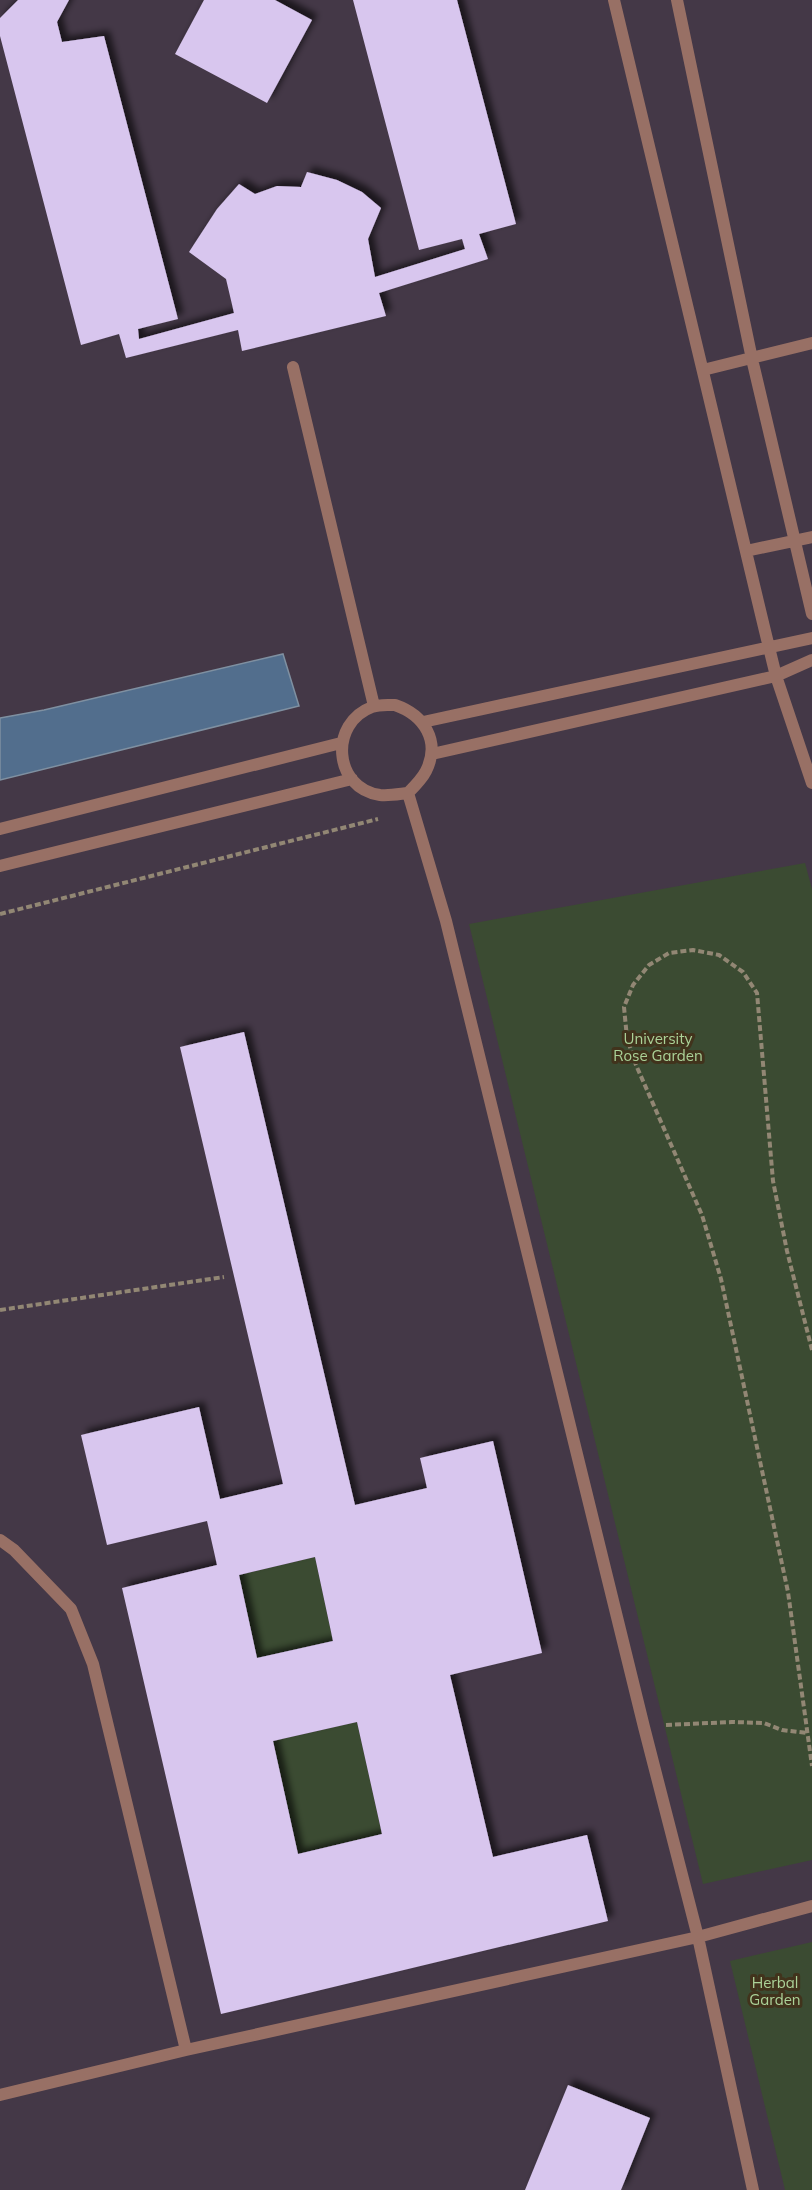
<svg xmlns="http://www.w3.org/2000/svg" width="812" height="2190" font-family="Mulish,sans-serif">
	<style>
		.education { fill: #443847 }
		.green { fill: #3b4b32 }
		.water { fill: #526e8d; stroke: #7f90a1; stroke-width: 1.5 }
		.building { fill: #d8c6ee; fill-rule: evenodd; filter: url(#shadow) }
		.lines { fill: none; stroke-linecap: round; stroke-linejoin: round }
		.path { stroke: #928774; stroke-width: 4; stroke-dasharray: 6 3; stroke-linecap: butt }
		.lane { stroke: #987065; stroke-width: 12 }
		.labels { text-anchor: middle; stroke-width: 6; stroke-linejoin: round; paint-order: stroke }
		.park-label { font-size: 15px; fill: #abd298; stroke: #41331c }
	</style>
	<defs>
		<filter id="shadow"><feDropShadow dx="5.5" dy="-5.5" stdDeviation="3" flood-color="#0009"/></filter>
	</defs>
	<rect width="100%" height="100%" fill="#41331c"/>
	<path class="education" d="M0 0H812V2190H0Z"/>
	<path class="green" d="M805 863 812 889V1860L703 1884 469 924Z
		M315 1557 333 1641 257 1658 239 1575Z
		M357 1722 382 1834 298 1854 273 1741Z
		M812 1942V2190H785L730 1961Z"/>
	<path class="water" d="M283 654 299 706 0 780V718L44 710Z"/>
	<path class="building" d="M18 0H69L57 22 62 42 104 36 178 319 138 329 139 339 234 313 226 279 189 252 217 209 239 184 255 194 277 186 301 187 307 172 337 180 362 192 381 208 368 239 375 277 465 249 462 239 419 250 353 0H457L516 224 479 234 488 259 379 293 386 316 242 351 238 330 126 358 119 334 81 345 0 36V18Z
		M204 0H275L312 20 267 103 175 54Z
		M244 1032 355 1505 427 1488 420 1458 493 1441 542 1653 450 1675 493 1857 587 1835 608 1921 221 2014 122 1588 217 1565 207 1521 107 1545 81 1435 199 1407 220 1499 283 1484 180 1047ZM315 1557 333 1641 257 1658 239 1575ZM357 1722 382 1834 298 1854 273 1741Z
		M568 2085 650 2118 621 2190H525Z"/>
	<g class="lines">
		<path class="path" d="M0 914 378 819
			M0 1310 224 1277
			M812 1350 787 1251 773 1181 757 993 743 972 719 955 693 950 669 953 649 965 633 985 624 1007 627 1038 636 1065 702 1215 721 1279 788 1592 812 1766
			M666 1725 732 1722 764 1723 782 1730 807 1733"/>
		<path class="lane" d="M614 0 765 631 776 676 812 783
			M677 0 752 359 812 614
			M293 367 374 706
			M703 370 812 343
			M746 551 812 537
			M395 705C424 715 441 741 426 771 422 779 414 787 408 793 399 794 389 796 380 795 333 788 329 723 372 707 379 704 388 705 395 705Z
			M423 722 812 638
			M432 754 776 676 812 660
			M408 793 446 921 644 1727 698 1937 753 2190
			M0 829 341 743
			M0 866 352 779
			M0 1540 14 1550 71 1609 93 1664 186 2050
			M0 2095 186 2050 698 1937 812 1906"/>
	</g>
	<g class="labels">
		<g class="park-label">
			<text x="658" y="1044">University<tspan x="658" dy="17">Rose Garden</tspan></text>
			<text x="775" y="1988">Herbal<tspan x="775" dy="17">Garden</tspan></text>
		</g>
	</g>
</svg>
